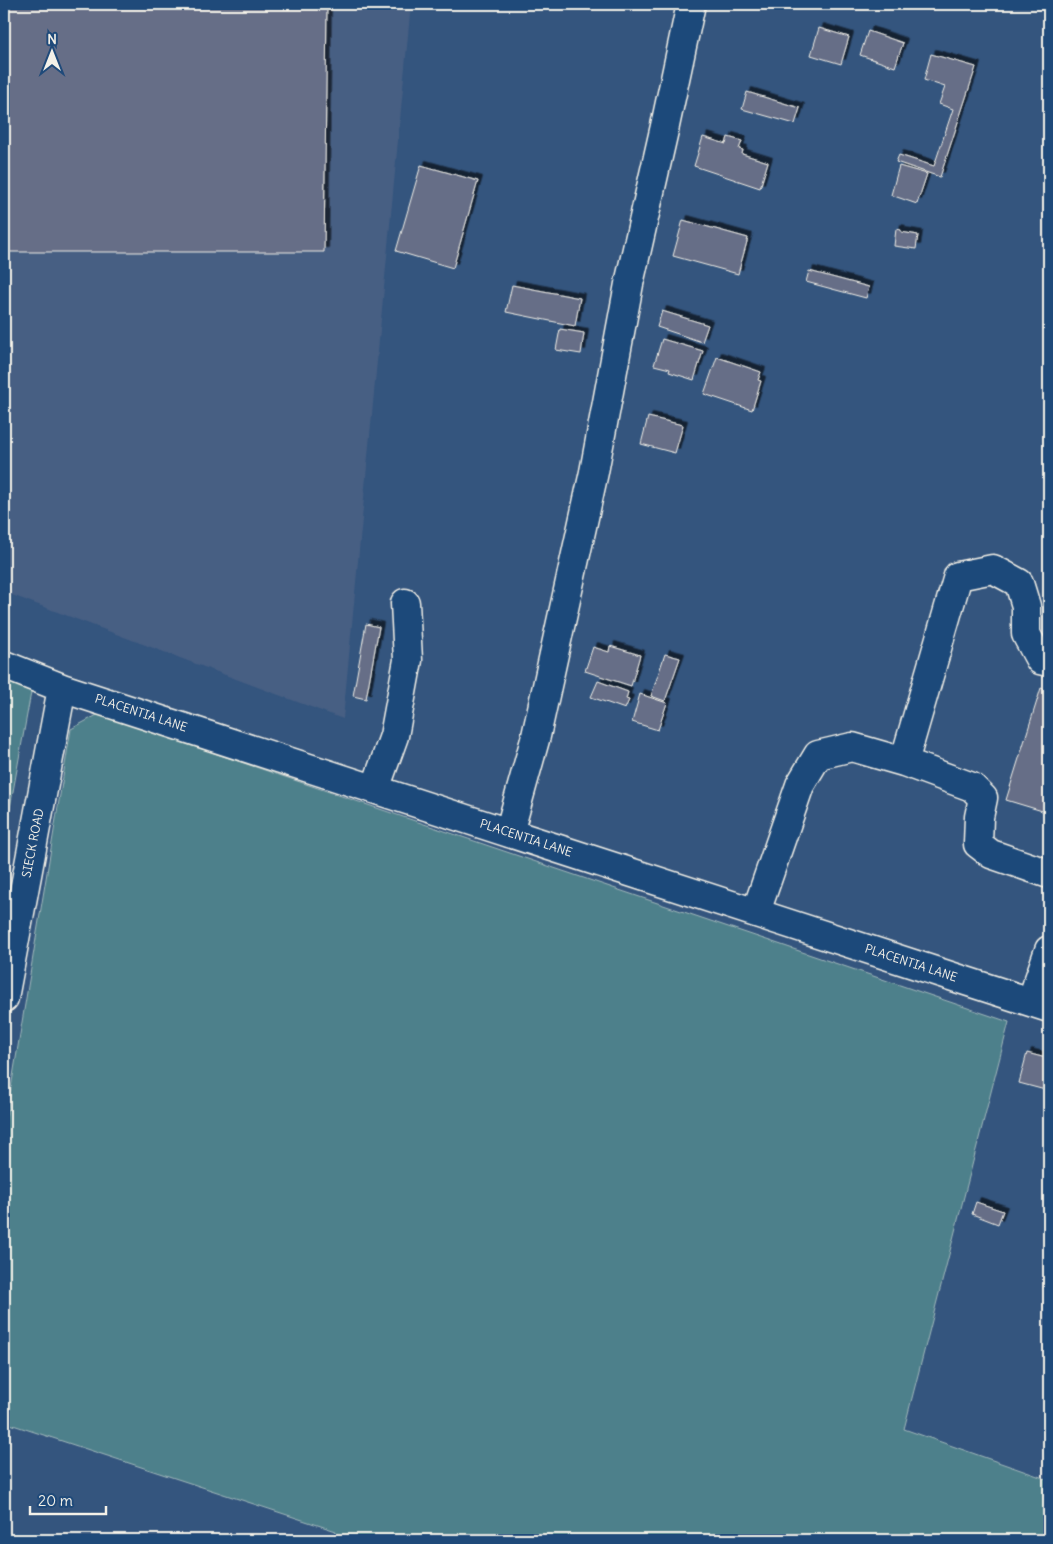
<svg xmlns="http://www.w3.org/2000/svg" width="1053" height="1544" font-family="Delius,sans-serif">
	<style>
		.built { fill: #475f83 }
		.green { fill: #4e808b; stroke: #a1b8ba }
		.building { fill: #666e87; stroke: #f4f1e8; filter: url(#shadow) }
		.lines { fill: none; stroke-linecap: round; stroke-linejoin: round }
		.minor-casing { stroke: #f4f1e8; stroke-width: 31 }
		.minor { stroke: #1f4a7a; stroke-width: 28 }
		.labels { text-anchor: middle; stroke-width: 4; stroke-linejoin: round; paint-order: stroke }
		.street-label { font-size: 12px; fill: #f4f1e8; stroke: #1f4a7a }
	</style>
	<defs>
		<filter id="shadow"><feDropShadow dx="4.5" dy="-4.5" stdDeviation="0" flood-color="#0009"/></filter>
	</defs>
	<rect width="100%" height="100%" fill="#34557e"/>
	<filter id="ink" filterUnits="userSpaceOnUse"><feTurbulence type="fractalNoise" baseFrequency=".02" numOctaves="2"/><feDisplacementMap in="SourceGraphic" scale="10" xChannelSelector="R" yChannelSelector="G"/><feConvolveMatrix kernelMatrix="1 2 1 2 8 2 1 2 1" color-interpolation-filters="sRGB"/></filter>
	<g filter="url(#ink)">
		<path class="built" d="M4 4H411L343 719 4 592Z"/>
		<path class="green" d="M4 676 32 687 4 841Z
			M99 714 1009 1022 904 1429 1049 1480V1540H333L336 1531 4 1422V1130L71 729Z"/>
		<path class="building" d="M4 4H327L324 252H4Z
			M819 28 849 37 841 64 811 55Z
			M868 31 903 43 895 67 860 55Z
			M931 54 976 67 940 177 896 162 899 155 934 166 953 109 939 104 945 87 924 80Z
			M747 92 800 108 795 124 742 109Z
			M703 137 726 144 728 137 742 141 739 149 743 150 742 154 768 162 760 188 694 166Z
			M421 165 478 181 453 268 396 251Z
			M899 166 927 174 917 204 891 195Z
			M683 220 748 238 738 274 673 256Z
			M896 229 901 230V232L918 235 916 249 894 246Z
			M809 271 869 287 866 298 806 282Z
			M512 285 580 298 575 326 506 312Z
			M662 311 708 325 702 342 657 327Z
			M560 329 584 333 581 354 556 350Z
			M662 339 703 351 694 380 669 372 670 369 654 365Z
			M717 357 761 372 758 380 761 381 752 410 704 394Z
			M648 417 683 425 675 453 641 444Z
			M366 624 379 627 366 699 353 696Z
			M610 646 640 655 631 686 585 671 593 647 609 652Z
			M665 654 680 658 665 701 651 696Z
			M598 681 628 692 626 699 629 700 625 709 591 697Z
			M1041 688 1049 691V813L1006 800Z
			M640 694 667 703 658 730 632 722Z
			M1048 1052H1049V1091L1019 1083 1027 1053 1046 1058Z
			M976 1202 1003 1211 998 1224 972 1214Z"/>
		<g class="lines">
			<g class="minor-casing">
				<path id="minor" d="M1049 662 1040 660 1026 634V606L1019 583 993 569 958 576 904 762 972 787 983 798 979 817 978 844 991 854 1049 874
					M4 665 62 688 1049 1008
					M375 789 394 736 408 660 405 603
					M509 833 536 736 594 472 629 284 665 126 691 4
					M756 912 800 785 818 755 852 747 904 762
					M4 998 62 688
					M1031 1002 1049 950"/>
			</g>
			<use href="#minor" class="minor"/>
		</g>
	</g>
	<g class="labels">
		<g class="street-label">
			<text transform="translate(141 713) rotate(18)" y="4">PLACENTIA LANE</text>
			<text transform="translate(526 838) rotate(18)" y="4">PLACENTIA LANE</text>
			<text transform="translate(33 843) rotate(-79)" y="4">SIECK ROAD</text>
			<text transform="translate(911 963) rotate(18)" y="4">PLACENTIA LANE</text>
		</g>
	</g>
	<rect width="1053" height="1544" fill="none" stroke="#1f4a7a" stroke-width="20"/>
	<rect x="10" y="10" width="1033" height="1524" fill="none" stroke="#f4f1e8" stroke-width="2" filter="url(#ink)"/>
	<g transform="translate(52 52)" stroke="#1f4a7a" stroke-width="4" paint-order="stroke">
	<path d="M0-4L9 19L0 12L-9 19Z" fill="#f4f1e8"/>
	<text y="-8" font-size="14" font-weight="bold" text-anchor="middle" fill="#f4f1e8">N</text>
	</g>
	<path d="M30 1506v8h76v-8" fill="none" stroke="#f4f1e8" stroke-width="2.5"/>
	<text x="38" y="1506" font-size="15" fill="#f4f1e8" stroke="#1f4a7a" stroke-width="4" paint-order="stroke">20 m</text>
</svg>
